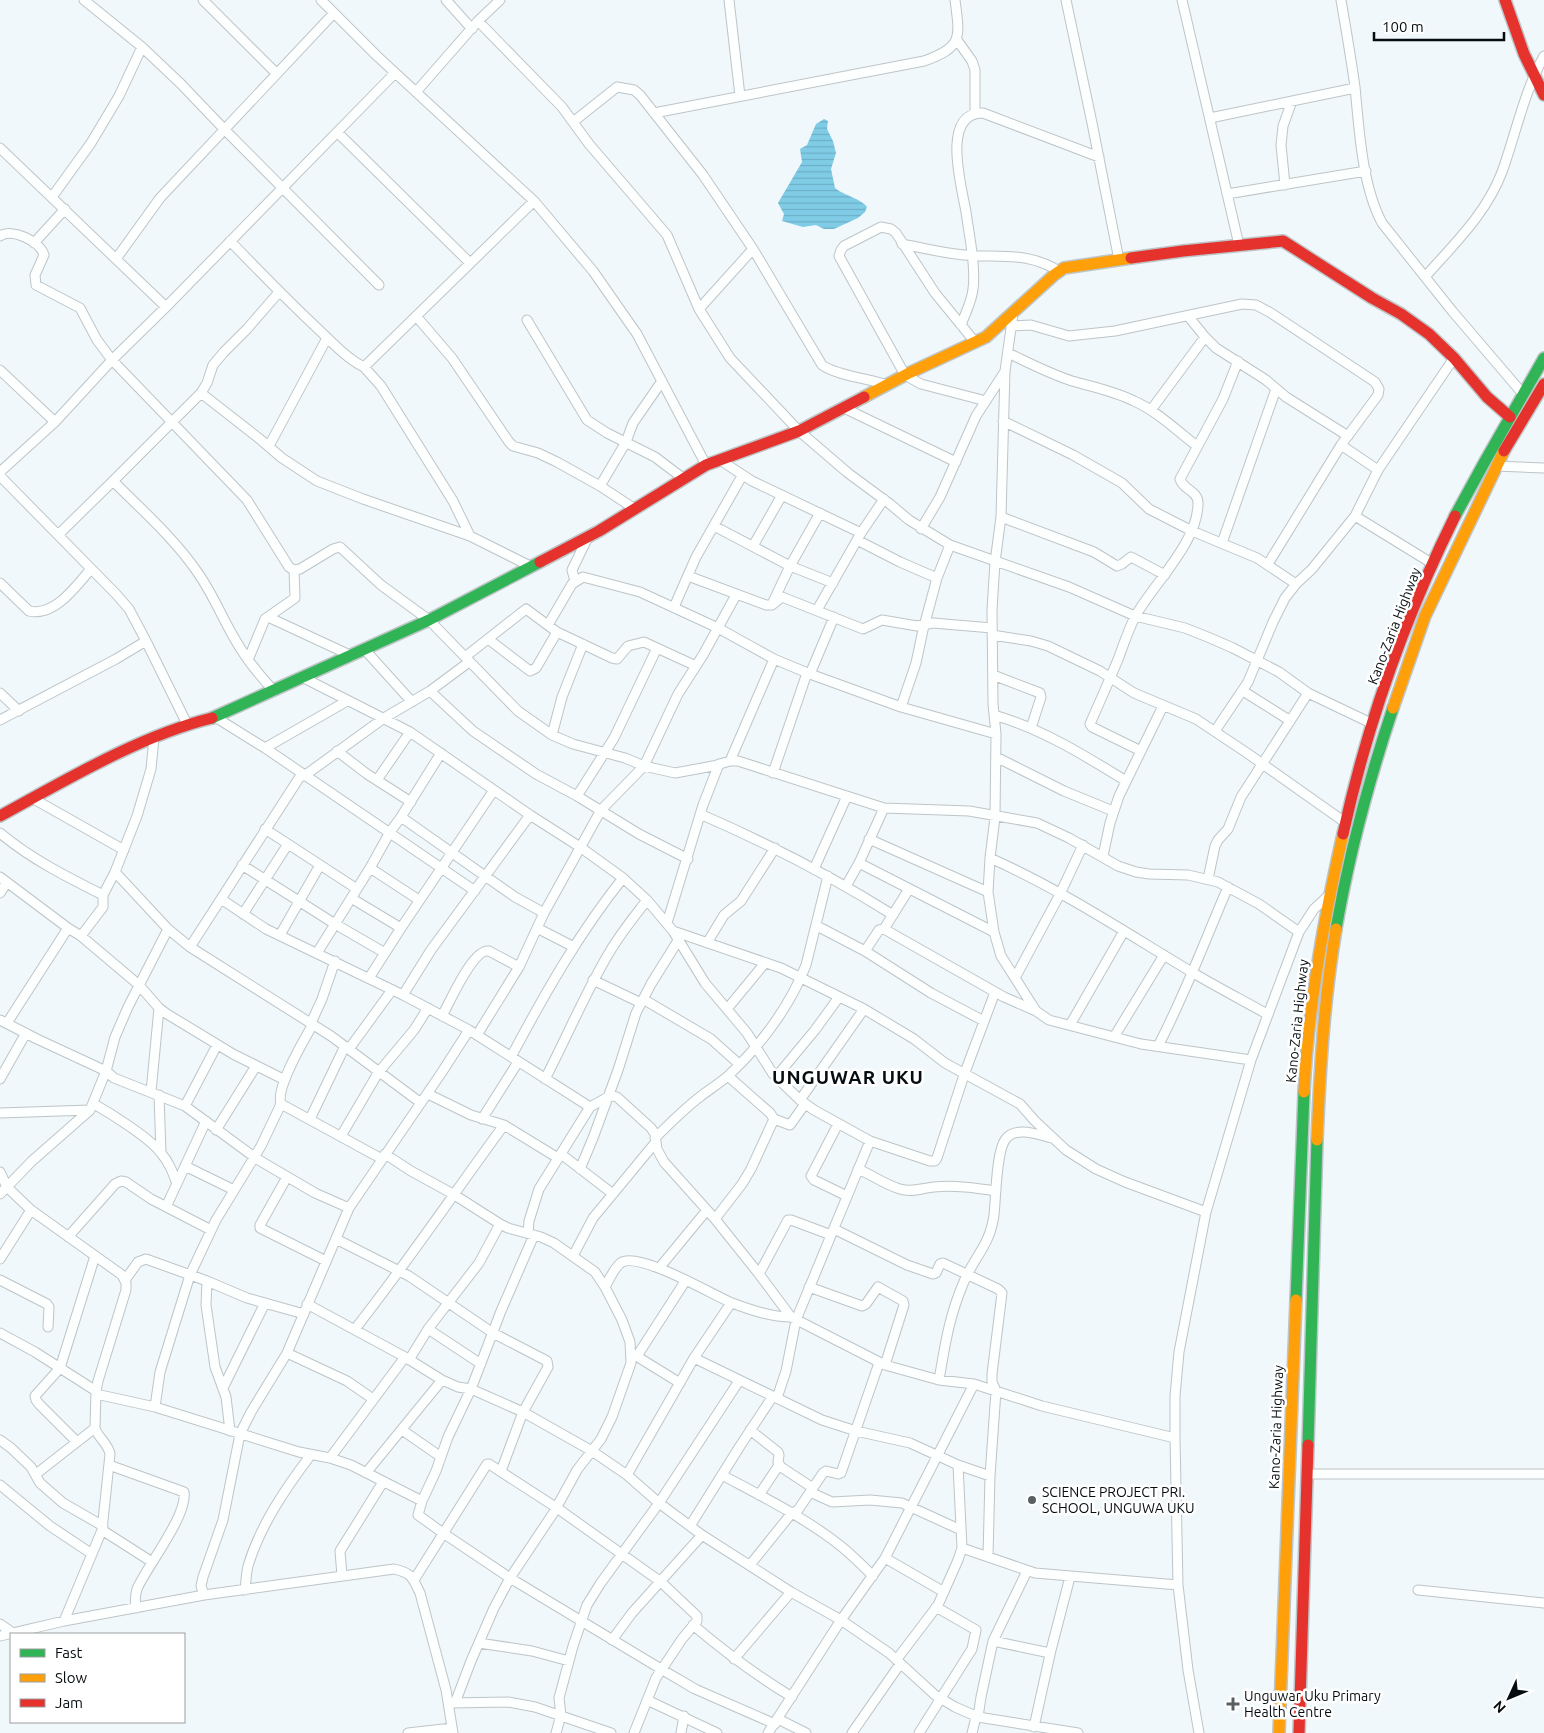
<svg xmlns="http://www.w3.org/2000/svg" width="1544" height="1733" font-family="Ubuntu,sans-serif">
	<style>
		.water { fill: url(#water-rules) }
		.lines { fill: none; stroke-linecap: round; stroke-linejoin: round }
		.street-casing { stroke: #bdc5c8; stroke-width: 11 }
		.fast-casing { stroke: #bdc5c8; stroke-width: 14 }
		.slow-casing { stroke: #bdc5c8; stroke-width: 14 }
		.jam-casing { stroke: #bdc5c8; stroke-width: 14 }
		.street { stroke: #fdfefe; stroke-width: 9 }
		.fast { stroke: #30b455; stroke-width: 11 }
		.slow { stroke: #ff9f0a; stroke-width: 11 }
		.jam { stroke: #e5322d; stroke-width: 11 }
		.poi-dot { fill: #585f62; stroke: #fff; stroke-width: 2 }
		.labels { text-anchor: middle; stroke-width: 5; stroke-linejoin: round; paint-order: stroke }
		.street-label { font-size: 14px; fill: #060d10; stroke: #fff }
		.poi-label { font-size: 14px; fill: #060d10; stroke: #fff; text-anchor: start }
		.district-label { font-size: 19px; font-weight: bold; letter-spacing: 1px; fill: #060d10; stroke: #fff }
	</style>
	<defs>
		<pattern id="water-rules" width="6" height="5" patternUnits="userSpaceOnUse" patternTransform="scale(1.25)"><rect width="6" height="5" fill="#80cce7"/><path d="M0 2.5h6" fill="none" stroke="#6daec5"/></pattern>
	</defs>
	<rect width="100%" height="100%" fill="#f0f8fb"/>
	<path class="water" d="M824 119 828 121 827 129 833 141 836 153 831 169 835 188C843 195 862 199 867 207L865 212 858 218 834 229H824L816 225 803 227 782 221 784 214 778 203 802 162 800 149 807 145 816 124Z"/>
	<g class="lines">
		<g class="street-casing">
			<path id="street" d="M84 0 142 47 181 84 224 129 379 285
				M203 0 276 73
				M321 0 377 56 534 201 593 271 637 334 706 465
				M446 0 472 29
				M729 0 740 96
				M1066 0 1092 123 1119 260
				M1182 0 1239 245
				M1341 0C1346 29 1351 58 1355 87 1359 128 1362 186 1382 223L1453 312 1523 394
				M478 21 562 107 589 144 667 235 699 309 730 358 799 431 848 473 890 504 909 520 950 545 1069 587 1135 616 1185 628 1210 638 1233 648 1279 672 1308 693 1373 724
				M957 40 972 61 975 70V113
				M416 92 478 21 500 0
				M654 113 924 61C963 47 960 38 955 0
				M1210 118 1355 88
				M573 122 617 87 634 90 640 95 703 175 753 249 822 365C835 375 870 379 888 385
				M337 132 470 263
				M0 148 166 307
				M1285 185 1281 145 1283 126 1292 101
				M1227 194 1366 171
				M52 197 91 143 119 96 142 47
				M0 236C12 228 40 241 44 255L35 275 36 285 80 308 97 340 112 360 247 500 289 567 294 570 295 598 265 619 248 660
				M230 241C259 271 287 300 317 328 332 342 346 358 364 367
				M34 243 65 209
				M902 244C923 248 943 253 964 255 1000 258 1026 251 1059 271
				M116 259 160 198 334 13
				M1425 277C1454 244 1486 214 1502 172 1516 133 1524 92 1544 56
				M699 309 753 249
				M1013 314 1005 371 1001 517 995 562 992 610 993 704 996 734 995 817 990 858 988 892 994 932 1001 956 1036 1011 1049 1020 1141 1044 1251 1060
				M416 316 452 358 509 442 513 446 538 453 557 462 600 486 635 509
				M1188 316 1205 337 1216 348 1266 380 1286 397 1348 436
				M527 320 587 420 607 433 655 457 684 479
				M961 325C965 314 972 301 973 289 976 267 969 234 966 212 962 188 940 112 983 113L1099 157
				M1011 326 1031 325 1069 336 1115 331 1242 304 1256 305 1271 313 1375 382 1379 389 1378 395 1341 445 1268 564
				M975 342 935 293 896 233 891 229 881 227 844 246 841 250 839 256 905 375 921 384 986 401
				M1008 353C1029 363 1050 374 1072 381 1093 387 1114 391 1134 401 1157 411 1177 431 1197 446
				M0 370 55 422
				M201 393 207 383 213 365 224 352 247 329 279 292
				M844 408 956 462
				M1151 410 1205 337
				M1003 421 1073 455 1122 483 1149 509 1192 531 1257 558 1296 584
				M1341 445 1378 470
				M269 446 327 338
				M720 460 752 481 861 533
				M1496 466 1544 468
				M0 472 55 422 112 360 166 307 395 73
				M0 476 116 594 129 609 146 641 116 659 0 720
				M600 486 626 442 633 423 662 381
				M1355 516 1433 564
				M1001 517 1094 552 1117 566 1122 564 1131 557 1165 575
				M714 526 790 566 833 583
				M921 529 940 497 976 416 1004 373
				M59 534 113 481
				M857 540 900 562 937 578
				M1222 543 1276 389
				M753 546 782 495
				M530 566 470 536 453 501 381 386 364 367 534 201
				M294 570 300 569 333 549 340 547 381 585 429 620 518 711 552 735 573 744 625 758 644 766 675 773 713 766 730 761H738L884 808 969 811 1037 823 1069 838 1118 866 1136 872 1149 874 1188 875 1218 882 1259 904 1299 932
				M688 576 766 605H772L782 597 863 629 882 620 917 626 933 623 992 628
				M575 581 572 570 588 537
				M0 583 29 611C55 617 76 586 91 569
				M773 602 790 566 820 513
				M674 607 696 557 742 476
				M817 610 861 533 884 499
				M268 617 352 656
				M548 625 572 584 583 577 640 592 718 628 774 659 810 674 901 707 996 734
				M992 635 1031 641 1048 646 1100 671 1134 693 1196 719 1247 753 1346 823
				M488 639 530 671 536 668 557 632
				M146 641 187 724
				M365 650 412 702
				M465 657 526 609 557 632 612 658 617 659 628 646 644 642 696 666
				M810 674 834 617
				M993 675 1040 693 1041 697 1031 728
				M304 678 410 732 530 815 580 847 623 878C579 933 544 995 511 1057
				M274 691C258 674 244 656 233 636 221 615 212 593 198 573 175 539 142 510 113 481L201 393 261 440 282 458 317 481 363 499 470 536
				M430 691 473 731 536 774 577 796 639 834 688 859
				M1243 691 1289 720
				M0 693 19 711
				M901 707 916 663 923 630 937 578 950 545
				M994 715C1042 729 1084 755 1126 781
				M215 717 265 748 475 891
				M1215 731 1248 682 1273 622 1285 598 1296 584 1312 569 1355 516 1378 470 1454 358
				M552 735 562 697 583 644
				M265 748 347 701
				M337 751 367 774 411 802
				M1141 751 1092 727 1090 724C1100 701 1110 679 1119 657 1124 643 1129 628 1136 615 1155 582 1199 541 1198 502 1197 490 1183 490 1180 479L1223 399 1238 361
				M996 757 1064 791 1113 811
				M730 761 774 659
				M773 773 807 673
				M304 776 384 718 430 691 469 662
				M377 780 410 732
				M577 796 614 738 657 648
				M32 798 124 850
				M700 814C767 843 831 876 893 915
				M401 817 515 897 544 913
				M265 829 357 889
				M0 833C31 859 67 877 103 895
				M869 839 988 892
				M1103 856 1110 823 1119 796 1163 706
				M990 858C1060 889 1125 932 1190 971 1215 986 1242 1000 1267 1014
				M859 863 994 932
				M242 865 335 924 385 953
				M370 868 419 900
				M814 869 847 796
				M115 872 168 929 190 947 331 1036 421 1103
				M0 877 68 928 81 936 139 985 159 1008 167 1014 233 1054 285 1080
				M623 878 647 900 673 931 705 983 747 1033 773 1074 800 1100 814 1110 870 1141 930 1161H935L937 1158 964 1075 995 992
				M1208 879 1215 846 1218 840 1228 829 1241 797 1308 693
				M846 886 859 863 884 808
				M0 893 7 882
				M351 898 401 928
				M221 899 266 929 403 995 469 1030 590 1107 608 1097 613 1096 617 1097 651 1128 655 1134 657 1149 664 1162 715 1219 759 1274 791 1317 885 1365 939 1380 974 1384 1042 1406 1175 1438
				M243 914 288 844
				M667 923 703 805 719 764
				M817 926 865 951 931 993 984 1021
				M537 928 574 947
				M884 929 909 889
				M673 931 781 968 864 1009 914 1039 945 1063 1020 1104 1035 1121 1066 1150 1096 1169 1125 1182 1206 1212
				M280 935 320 865
				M81 936 103 907V895L115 872 137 816 151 769 154 738
				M707 943 724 915 741 901 775 848
				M190 947 301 775
				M865 951 879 930 884 929 1004 997 1036 1011
				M317 953 370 868 390 832 401 817 441 753
				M369 978 401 928 494 790
				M1015 978 1060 894 1083 845
				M593 980 641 1003
				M403 995 431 950 530 815
				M643 999 711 1039 739 1064
				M727 1009 765 963
				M442 1016C450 1002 473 948 489 951L519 967
				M0 1020 37 1039 106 1071 114 1078 185 1106 257 1159 315 1193 349 1208
				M7 1023 68 928
				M311 1023 322 999 335 961
				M313 1024C304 1040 275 1088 281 1104L382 1159
				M1070 1025 1124 931
				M477 1035 519 967 544 913 601 810 644 766 678 694 703 655 736 595
				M1114 1037 1164 955
				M1158 1046C1185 995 1205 940 1228 887
				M349 1049 392 990
				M776 1077 815 1030 839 997
				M0 1079 26 1033
				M545 1079C567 1037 585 993 609 953 620 934 634 917 647 900
				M151 1092 159 1008
				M428 1094 471 1115 504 1125 558 1158
				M159 1095 161 1153
				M800 1100 864 1009
				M94 1104C110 1113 150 1138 161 1153 169 1162 173 1173 177 1184
				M185 1106 217 1045
				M0 1113 90 1110
				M310 1119 345 1046
				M482 1119 518 1062
				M774 1119 790 1125 805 1104
				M838 1124 811 1176 814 1180 847 1196
				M216 1130 256 1066
				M341 1136 378 1073 414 1030 428 1008
				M655 1138C670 1123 684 1109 701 1096 710 1089 720 1083 729 1075 761 1045 790 1006 806 965L828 876
				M385 1154 411 1171 453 1194 500 1224 508 1228 541 1237 554 1243 595 1272 605 1287 622 1320 630 1342 631 1363 612 1417 601 1439 577 1470 554 1512 510 1578 494 1608 471 1661 455 1703
				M561 1154 613 1194
				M185 1166 234 1190
				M580 1169 593 1138 618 1070 636 1013 651 984 679 939
				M858 1169C872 1175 886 1185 900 1189 912 1193 922 1188 934 1187 955 1185 976 1188 996 1191
				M0 1172 7 1187 31 1210 122 1275 126 1283V1290L98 1381 96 1391 95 1428C98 1438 108 1443 110 1454L102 1530 64 1621
				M287 1177 260 1225V1228L326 1261
				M0 1194 32 1161 90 1110 106 1071 115 1037 128 1007 168 929
				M166 1207 206 1121
				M715 1219 742 1184 751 1169 774 1119 770 1113 728 1076
				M834 1229 907 1265 933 1274 936 1273 940 1264 943 1263 998 1289 1002 1293 992 1374V1382L996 1391 990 1476 988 1557
				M528 1233 529 1221 539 1189 590 1107
				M534 1235 501 1311 471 1389 448 1437 436 1471 422 1501 418 1515 443 1533 510 1578 661 1669 695 1689 775 1724
				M68 1237 115 1184 121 1181 126 1182 151 1199 211 1230
				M336 1239 409 1276 493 1333 547 1361 548 1367 523 1412 501 1471
				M573 1256 593 1218 655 1143
				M0 1259 31 1210
				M660 1267 707 1210
				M759 1274 788 1220H791L831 1235
				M0 1280 47 1304 49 1307 48 1327
				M125 1280 138 1262 146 1259 207 1281 247 1298 304 1314
				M207 1281 206 1305 215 1367 226 1397 230 1431
				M605 1287C609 1280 615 1266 622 1262 642 1253 711 1294 732 1303 751 1310 771 1317 791 1317
				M809 1287 862 1306 866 1304 878 1287 903 1301 904 1305 885 1365
				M307 1304 405 1357 442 1380 458 1387 471 1389 523 1412 592 1451 627 1475 659 1503 702 1535 791 1592 841 1620 889 1653 935 1695 955 1707 978 1717 1078 1733
				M355 1329C407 1263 454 1193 504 1125
				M428 1329 481 1364
				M0 1333 35 1352 96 1391
				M287 1353 347 1381 373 1399
				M633 1354 680 1383
				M637 1356 686 1280
				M694 1358 822 1420 856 1431 910 1443 958 1465 990 1476
				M409 1360 428 1329 479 1263 500 1224
				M939 1380C945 1345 949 1317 963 1284 973 1258 990 1246 994 1215 996 1198 996 1153 1005 1140 1015 1125 1039 1135 1052 1138
				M223 1388 265 1303
				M96 1394 155 1407 299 1452 330 1458 351 1465 422 1501
				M777 1398 786 1371 796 1320 870 1141
				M155 1407 160 1372 190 1275 216 1220 261 1146 281 1104
				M402 1430 441 1457
				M750 1430 778 1452 779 1455 778 1462 781 1467 813 1488
				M0 1440 11 1448 31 1467 40 1483 63 1503 103 1526
				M77 1442 39 1404 36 1400 35 1396 60 1368 95 1256
				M330 1458 405 1357
				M109 1465 184 1492C188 1515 147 1566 137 1589 135 1595 135 1601 136 1608
				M366 1473 442 1380
				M36 1474 95 1428
				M1307 1474H1544
				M627 1475 694 1358 731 1303
				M722 1475C763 1497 806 1518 842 1547 853 1556 863 1566 873 1576
				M0 1485 50 1526 92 1554
				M810 1492 832 1502 870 1500 902 1503 961 1530
				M759 1495 779 1465
				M690 1526 740 1446 773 1396
				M102 1530 152 1562
				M962 1548 1035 1573 1178 1585
				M885 1558 944 1592
				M750 1565 791 1514 798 1510 823 1473 826 1471 838 1474 841 1473 879 1363
				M342 1576 340 1551 383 1482
				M414 1580 487 1464H489L557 1508 661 1582 697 1616V1621L682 1639 656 1678 634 1733
				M245 1590C246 1582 246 1574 248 1566 260 1526 285 1489 310 1456
				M1418 1590 1544 1603
				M204 1595 201 1586 203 1577 223 1520 240 1434 251 1412 287 1353 349 1208 442 1072 469 1030
				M0 1624 13 1633
				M693 1625C725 1652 757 1676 792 1697
				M0 1636 64 1621 204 1595 394 1569C412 1573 412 1577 420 1593L446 1690 453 1733
				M612 1640 632 1613 702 1535
				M993 1641 1050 1653
				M479 1643 532 1651 569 1661
				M734 1659 791 1592
				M897 1659 938 1605 958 1560 962 1548 958 1465
				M647 1700 717 1733
				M451 1703 508 1702 535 1707 611 1733
				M978 1717 981 1697 993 1641 1027 1571
				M778 1719 806 1733
				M1034 1727 1051 1650 1070 1577
				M408 1733 452 1728
				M556 1733 561 1715 559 1698 573 1646 587 1605 600 1584 659 1503 739 1381
				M681 1733 684 1716
				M768 1733 841 1620 885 1558 974 1384
				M852 1733 900 1664
				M919 1733 972 1649 976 1630 936 1607
				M972 1733 976 1717
				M1199 1733 1188 1670 1178 1585 1175 1438V1396L1179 1352 1206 1212 1251 1060 1299 932 1314 909 1328 896"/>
		</g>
		<g class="fast-casing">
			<path id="fast" d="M1455 516 1484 463 1544 358
				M212 718 429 620 540 562
				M1336 929C1349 854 1369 780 1393 708
				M1296 1300 1304 1092
				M1308 1445 1317 1140"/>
		</g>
		<g class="slow-casing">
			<path id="slow" d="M864 397 909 373 986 337 1054 275 1064 268 1131 258
				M1393 708 1425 616 1504 451
				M1304 1092C1308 1005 1324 918 1343 834
				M1317 1140C1320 1069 1324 999 1336 929
				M1279 1733 1296 1300"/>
		</g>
		<g class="jam-casing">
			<path id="jam" d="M1505 0 1524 54 1544 95
				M1131 258 1183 251 1283 241 1372 298 1401 314 1429 334 1454 358 1487 397 1510 417
				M1504 451 1544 384
				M540 562 599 531 706 465 799 431 864 397
				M0 816C66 780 139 736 212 718
				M1343 834C1367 725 1405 617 1455 516
				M1299 1733 1308 1445"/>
		</g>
		<use href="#street" class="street"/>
		<use href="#fast" class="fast"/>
		<use href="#slow" class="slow"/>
		<use href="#jam" class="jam"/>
	</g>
	<g class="poi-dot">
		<circle cx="1032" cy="1500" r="5"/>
		<path d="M1230.5 1696.5h5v5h5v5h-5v5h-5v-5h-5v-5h5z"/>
	</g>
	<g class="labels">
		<g class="street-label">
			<text transform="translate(1394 626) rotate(-69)" y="5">Kano-Zaria Highway</text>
			<text transform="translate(1297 1021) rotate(-84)" y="5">Kano-Zaria Highway</text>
			<text transform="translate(1276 1427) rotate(-88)" y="5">Kano-Zaria Highway</text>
		</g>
		<g class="poi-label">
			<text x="1042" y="1497">SCIENCE PROJECT PRI.<tspan x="1042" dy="16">SCHOOL, UNGUWA UKU</tspan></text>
			<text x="1244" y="1701">Unguwar Uku Primary<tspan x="1244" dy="16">Health Centre</tspan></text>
		</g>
		<g class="district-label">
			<text x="848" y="1084">UNGUWAR UKU</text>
		</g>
	</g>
	<rect x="10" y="1633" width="175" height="90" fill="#ffffff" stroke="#9b9e9f"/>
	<rect x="20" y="1649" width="25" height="8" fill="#30b455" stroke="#9b9e9f"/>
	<text x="55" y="1658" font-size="15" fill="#060d10">Fast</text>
	<rect x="20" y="1674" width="25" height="8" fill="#ff9f0a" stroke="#9b9e9f"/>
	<text x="55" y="1683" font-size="15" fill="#060d10">Slow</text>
	<rect x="20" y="1699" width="25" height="8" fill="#e5322d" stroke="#9b9e9f"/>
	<text x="55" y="1708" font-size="15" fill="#060d10">Jam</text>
	<g transform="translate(1509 1698) rotate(226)" stroke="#ffffff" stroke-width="4" paint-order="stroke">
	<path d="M0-4L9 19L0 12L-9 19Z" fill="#060d10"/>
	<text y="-8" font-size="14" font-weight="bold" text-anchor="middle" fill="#060d10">N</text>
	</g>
	<path d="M1374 32v8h130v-8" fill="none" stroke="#060d10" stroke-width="2.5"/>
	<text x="1382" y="32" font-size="15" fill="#060d10" stroke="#ffffff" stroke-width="4" paint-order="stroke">100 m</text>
</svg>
